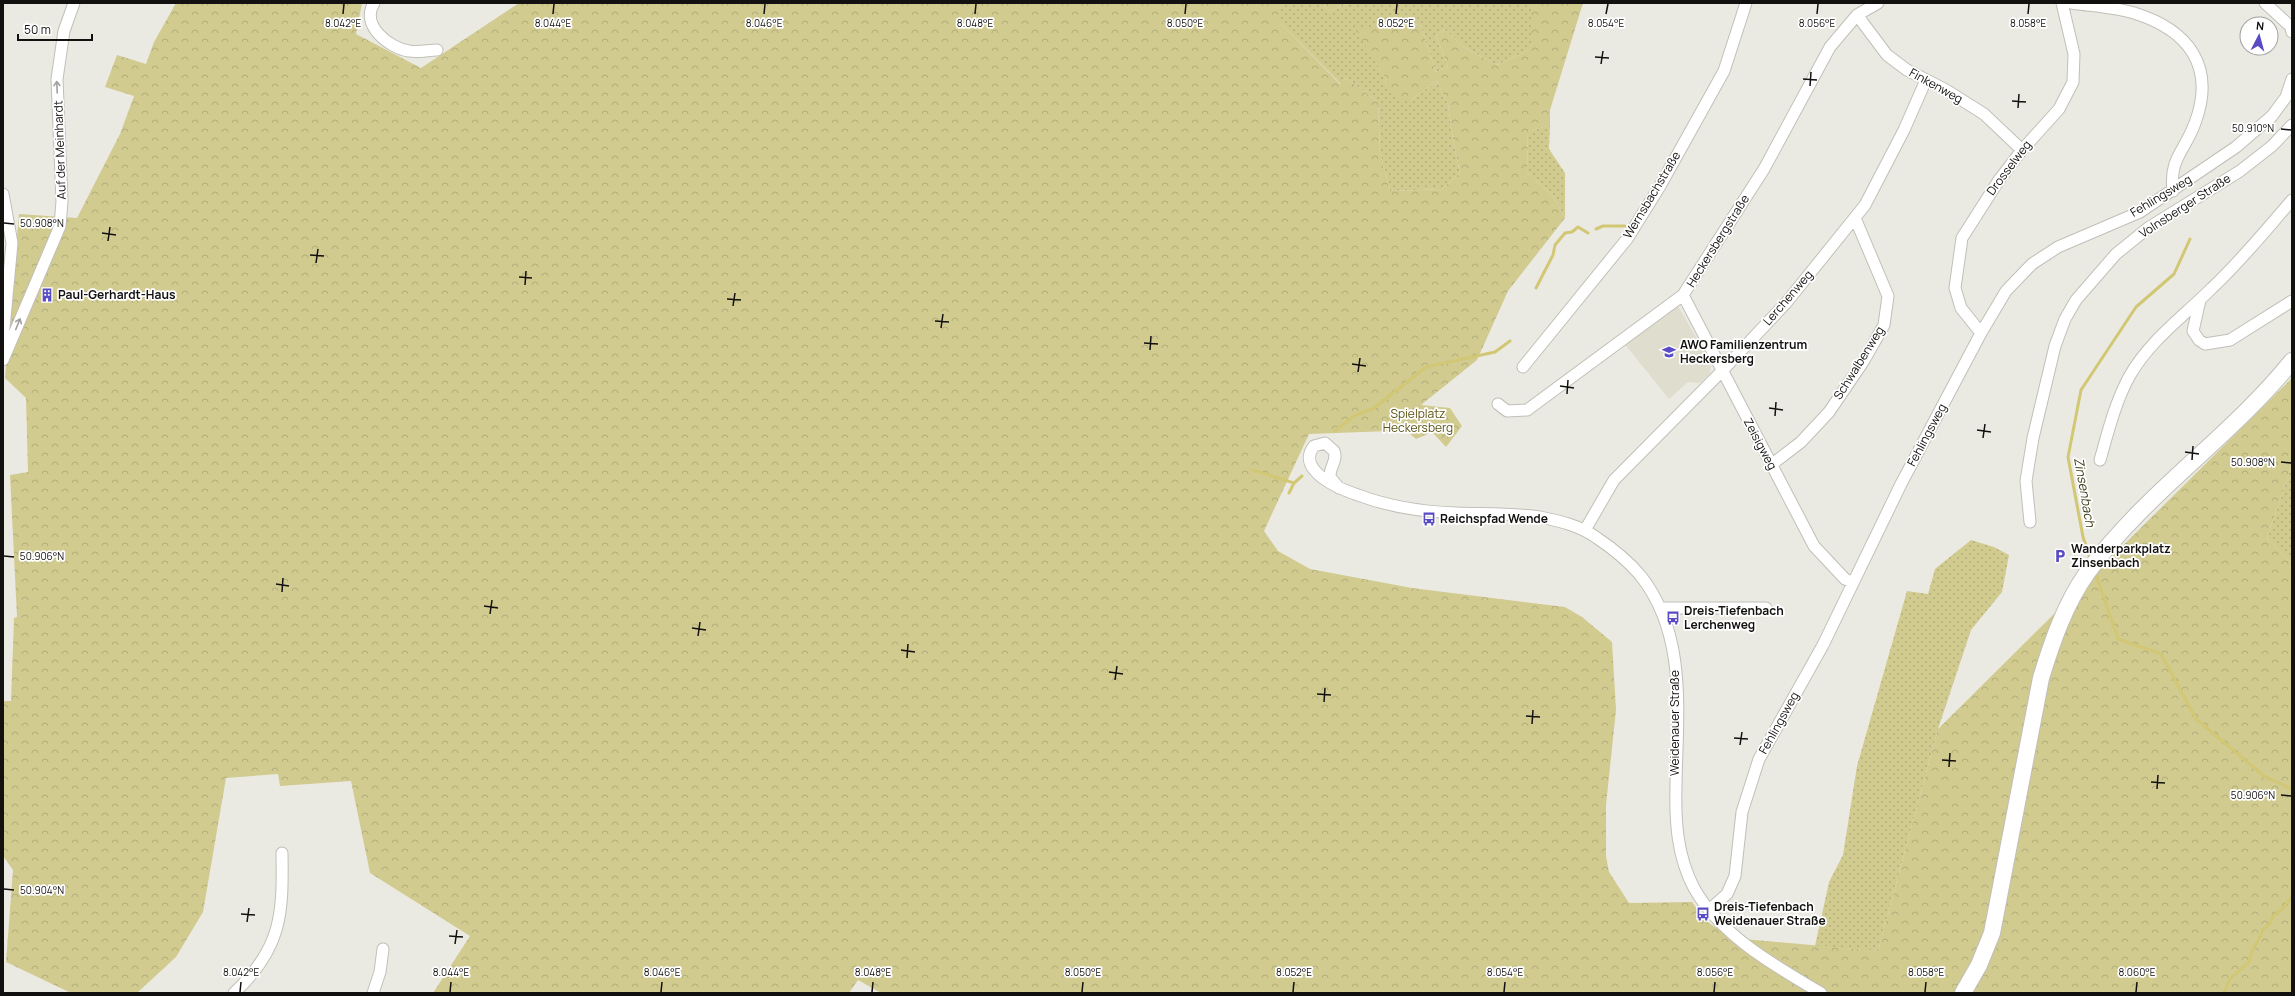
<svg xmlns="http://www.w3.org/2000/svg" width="2295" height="996" font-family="Manrope,sans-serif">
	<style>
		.built { fill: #dfdece }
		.grass { fill: url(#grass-dots) }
		.forest { fill: url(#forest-crowns) }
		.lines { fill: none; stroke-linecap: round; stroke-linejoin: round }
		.stream { stroke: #d1c774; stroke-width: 3 }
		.street-casing { stroke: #c0bfb8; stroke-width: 13 }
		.secondary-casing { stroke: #c0bfb8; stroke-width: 18 }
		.street { stroke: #fff; stroke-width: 11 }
		.secondary { stroke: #fff; stroke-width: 16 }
		.oneway { stroke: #a0a09f }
		.ticks { fill: none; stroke: #12110f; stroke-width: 1.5 }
		.labels { text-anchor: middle; stroke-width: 3.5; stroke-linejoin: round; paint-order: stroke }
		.street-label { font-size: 12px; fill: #12110f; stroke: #fff }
		.poi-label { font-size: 12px; font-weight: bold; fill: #12110f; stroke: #fff; text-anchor: start }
		.park-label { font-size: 12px; fill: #5b5315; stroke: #fff }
		.water-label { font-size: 13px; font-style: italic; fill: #413d19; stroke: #fff }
		.ticks-label { font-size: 10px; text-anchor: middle; fill: #12110f; stroke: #fff; stroke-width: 3.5; stroke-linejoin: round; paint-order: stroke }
	</style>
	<defs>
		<pattern id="grass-dots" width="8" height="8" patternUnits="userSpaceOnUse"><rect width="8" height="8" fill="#d1cb90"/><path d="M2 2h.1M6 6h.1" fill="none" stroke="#b2ad7b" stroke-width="1.8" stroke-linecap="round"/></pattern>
		<pattern id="forest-crowns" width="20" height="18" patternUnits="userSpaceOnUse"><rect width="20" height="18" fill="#d1cb90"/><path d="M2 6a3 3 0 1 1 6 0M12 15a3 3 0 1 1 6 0" fill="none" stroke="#b2ad7b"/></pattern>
	</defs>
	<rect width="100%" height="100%" fill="#ebeae2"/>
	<path class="built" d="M1678 306 1711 363 1710 373 1700 383 1688 382 1669 399 1623 342Z"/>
	<path class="grass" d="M1281 3H1320L1330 11 1349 3H1531V49L1497 65 1464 47 1444 29 1436 36 1448 67 1436 72 1420 24 1392 27H1355L1385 77 1386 86 1411 100 1437 81 1448 104 1453 140 1460 173 1442 189 1390 191 1380 153 1378 102 1346 78 1341 84 1281 24Z
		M1550 125 1549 149 1565 173V218L1553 196 1527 172 1528 132Z
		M2292 464V563L2267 538Z
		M1971 540 1994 547 2009 555 2002 592 1971 630 1938 729 1878 951 1815 946 1829 882 1843 855 1857 766 1907 591 1928 594 1935 569Z"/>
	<path class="forest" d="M176 3H362L356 34 421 68 519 3H1281V24L1340 84 1346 78 1378 102 1380 153 1390 191 1442 189 1460 173 1453 140 1448 104 1437 81 1411 100H1397L1386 86 1385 77 1354 27H1392L1420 24 1436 72 1448 67 1436 36 1444 29 1464 47 1497 65 1531 49V3H1583L1550 110V125L1528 132 1527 172 1553 196 1565 218 1508 291 1477 360 1421 405 1450 408 1462 426 1446 447 1432 432 1416 439 1398 424 1390 431 1309 434 1264 531 1278 551 1310 569 1412 588 1565 607 1582 617 1612 642 1616 710 1606 805V856L1609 872 1629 903 1692 902 1706 921 1732 938 1878 951 1938 729 2292 378V464L2267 538 2292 563V993H881L858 980 849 993H433L470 936 370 873 351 781 280 786 278 774 226 778 203 912 176 957 137 993H71L6 962 13 870 3 856V701H11L14 618 17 617 10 475 28 472 26 398 5 378 19 214 77 218 120 134 134 96 105 87 117 55 146 64 154 42Z
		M1320 3H1349L1330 11Z"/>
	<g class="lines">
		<path class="stream" d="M1596 229 1603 226H1625
			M1536 288 1553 255 1555 245 1565 233 1572 232 1578 227 1588 233
			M1335 431 1354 416 1374 408 1426 367 1495 352 1510 341
			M1253 470 1294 483
			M1289 493 1294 483 1302 476
			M2091 561 2083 537 2068 457 2081 390 2136 307 2174 274 2190 239
			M2095 572 2118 639 2161 654 2196 719 2264 776 2292 789
			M2224 993 2230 979 2249 962C2250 949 2260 941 2263 929L2269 925 2273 916 2281 910 2292 897"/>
		<g class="street-casing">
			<path id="street" d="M374 3C360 25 389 48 409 51 418 53 429 50 437 50
				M2071 3C2092 6 2115 7 2134 13 2189 30 2216 67 2195 123 2185 151 2169 158 2173 191
				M2265 3 2290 26 2292 32
				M1857 15 1887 55 1907 70 1946 90 1984 114 2022 150
				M3 194 12 243 3 339
				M1683 295 1814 546 1845 579 1852 582
				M2200 300 2193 331 2199 340 2205 344 2230 340 2292 301
				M1981 333 1961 308 1955 288 1962 238 1999 180 2022 150 2059 109 2073 82 2074 54 2062 3
				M3 360 60 226 62 201 57 79 64 31 74 3
				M1523 367 1627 239 1660 186 1724 71 1746 3
				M1498 404 1507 411 1527 410 1683 295 1764 169 1830 47 1857 15 1878 3
				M2100 460C2108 432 2115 403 2129 377 2149 341 2183 317 2212 288 2241 261 2266 230 2292 200
				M1771 465 1801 442 1829 412 1863 362 1884 325 1888 296 1855 218
				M1339 488 1330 477C1329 467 1338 461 1334 451L1325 443 1314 446C1307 455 1308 464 1317 473 1328 484 1343 490 1358 495 1390 507 1423 512 1457 513 1484 514 1513 513 1540 517 1560 521 1581 526 1597 538 1612 548 1628 561 1640 575 1688 635 1677 714 1676 786 1675 821 1677 856 1694 888 1720 935 1775 966 1821 993
				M2030 522 2026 481 2033 438 2055 346 2065 319 2076 300 2116 254 2148 228 2240 171 2272 146 2292 125
				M1585 530 1614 480 1721 372 1786 303 1865 205 1904 130 1926 80
				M1660 608H1766
				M1710 909 1727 894 1735 876 1742 812 1759 759 1823 645 1901 484 1981 333 2006 291 2032 264 2058 247 2140 212 2236 147 2272 116 2286 97 2292 79
				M234 993C282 948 283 914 282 853
				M373 993 380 972 383 949"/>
		</g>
		<g class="secondary-casing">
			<path id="secondary" d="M1963 993 1979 965 1992 933 2041 678C2052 642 2065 604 2087 573 2145 493 2230 438 2292 361"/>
		</g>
		<use href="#street" class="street"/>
		<use href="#secondary" class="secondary"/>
	</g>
	<defs><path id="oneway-shaft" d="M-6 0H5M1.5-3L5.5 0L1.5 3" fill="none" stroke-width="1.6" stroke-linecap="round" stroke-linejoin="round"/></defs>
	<g class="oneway">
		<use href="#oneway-shaft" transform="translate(57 87) rotate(-92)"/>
		<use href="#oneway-shaft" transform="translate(18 324) rotate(-68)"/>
	</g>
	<path class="ticks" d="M343 14 344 4M553 14 554 4M764 14 765 4M975 14 976 4M1185 14 1186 4M1396 14 1397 4M1606 14 1608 4M1817 14 1818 4M2028 14 2029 4M1595 57 1609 58M1601 64 1603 51M1803 79 1817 80M1810 86 1811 72M2012 101 2026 102M2018 108 2019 94M2281 129 2291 130M4 223 14 224M102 233 116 235M108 241 110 227M310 255 324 256M316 263 318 249M519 277 532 278M525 285 526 271M727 299 741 300M733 306 735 293M935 321 949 322M941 328 943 314M1144 343 1158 344M1150 350 1151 336M1352 364 1366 366M1358 372 1360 358M1560 386 1574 388M1567 394 1568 380M1769 408 1783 410M1775 416 1776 402M1977 430 1991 432M1983 438 1985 424M2185 452 2199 454M2192 460 2193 446M2281 462 2291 463M4 556 14 557M276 584 289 586M282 592 283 578M484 606 498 608M490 614 492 600M692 628 706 630M698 636 700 622M901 650 915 652M907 658 908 644M1109 672 1123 674M1115 680 1117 666M1317 694 1331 695M1324 702 1325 688M1526 716 1540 717M1532 724 1533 710M1734 738 1748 739M1740 745 1742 732M1942 760 1956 761M1949 767 1950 753M2151 782 2165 783M2157 789 2158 775M2281 795 2291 796M4 889 14 890M241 914 255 915M247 922 249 908M449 936 463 937M455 944 457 930M240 992 241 982M450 992 451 982M661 992 662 982M872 992 873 982M1082 992 1083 982M1293 992 1294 982M1504 992 1505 982M1714 992 1715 982M1925 992 1926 982M2136 992 2137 982"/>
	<defs>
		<g id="building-bare" transform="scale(1.08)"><path d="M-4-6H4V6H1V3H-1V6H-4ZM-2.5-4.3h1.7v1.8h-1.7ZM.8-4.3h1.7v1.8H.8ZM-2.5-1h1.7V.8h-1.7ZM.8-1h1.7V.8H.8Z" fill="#584bc3" stroke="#fff" stroke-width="2.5" paint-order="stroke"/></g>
		<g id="school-bare" transform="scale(1.08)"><path d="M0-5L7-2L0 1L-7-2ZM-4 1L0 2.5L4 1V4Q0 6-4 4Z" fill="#584bc3" stroke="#fff" stroke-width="2.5" paint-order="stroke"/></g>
		<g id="bus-bare" transform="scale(1.08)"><path d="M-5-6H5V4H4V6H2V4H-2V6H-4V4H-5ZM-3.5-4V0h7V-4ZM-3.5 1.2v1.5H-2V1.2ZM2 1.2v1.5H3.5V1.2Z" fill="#584bc3" stroke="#fff" stroke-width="2.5" paint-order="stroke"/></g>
		<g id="parking-bare" transform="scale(1.08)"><path d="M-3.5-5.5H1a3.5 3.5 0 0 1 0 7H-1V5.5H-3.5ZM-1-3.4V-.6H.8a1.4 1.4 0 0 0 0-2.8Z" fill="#584bc3" stroke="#fff" stroke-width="2.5" paint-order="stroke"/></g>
	</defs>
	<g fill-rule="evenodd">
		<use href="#building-bare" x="47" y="295"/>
		<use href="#school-bare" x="1669" y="352"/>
		<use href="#bus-bare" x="1429" y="519"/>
		<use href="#parking-bare" x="2060" y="556"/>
		<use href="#bus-bare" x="1673" y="618"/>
		<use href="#bus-bare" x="1703" y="914"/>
	</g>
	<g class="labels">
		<g class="street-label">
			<text transform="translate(1936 86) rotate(29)" y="4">Finkenweg</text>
			<text transform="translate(60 150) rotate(-92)" y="4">Auf der Meinhardt</text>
			<text transform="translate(2009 168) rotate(-53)" y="4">Drosselweg</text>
			<text transform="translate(1652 195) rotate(-59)" y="4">Wernsbachstraße</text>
			<text transform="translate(2161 196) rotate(-31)" y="4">Fehlingsweg</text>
			<text transform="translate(2185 206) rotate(-33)" y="4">Volnsberger Straße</text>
			<text transform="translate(1718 241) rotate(-58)" y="4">Heckersbergstraße</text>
			<text transform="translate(1788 298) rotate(-49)" y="4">Lerchenweg</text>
			<text transform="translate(1859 363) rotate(-58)" y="4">Schwalbenweg</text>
			<text transform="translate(1927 435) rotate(-62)" y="4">Fehlingsweg</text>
			<text transform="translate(1760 444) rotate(62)" y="4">Zeisigweg</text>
			<text transform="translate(1675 723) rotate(-90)" y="4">Weidenauer Straße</text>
			<text transform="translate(1779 723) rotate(-61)" y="4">Fehlingsweg</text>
		</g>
		<g class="poi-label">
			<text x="58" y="299">Paul-Gerhardt-Haus</text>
			<text x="1680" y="349">AWO Familienzentrum<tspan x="1680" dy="14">Heckersberg</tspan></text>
			<text x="1440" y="523">Reichspfad Wende</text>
			<text x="2071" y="553">Wanderparkplatz<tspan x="2071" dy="14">Zinsenbach</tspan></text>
			<text x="1684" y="615">Dreis-Tiefenbach<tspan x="1684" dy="14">Lerchenweg</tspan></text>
			<text x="1714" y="911">Dreis-Tiefenbach<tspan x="1714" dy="14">Weidenauer Straße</tspan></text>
		</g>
		<g class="park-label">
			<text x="1418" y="418">Spielplatz<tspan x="1418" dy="14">Heckersberg</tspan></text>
		</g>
		<g class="water-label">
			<text transform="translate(2085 492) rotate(80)" y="5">Zinsenbach</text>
		</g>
	</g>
	<g class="ticks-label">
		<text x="343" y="27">8.042°E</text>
		<text x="553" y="27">8.044°E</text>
		<text x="764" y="27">8.046°E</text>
		<text x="975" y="27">8.048°E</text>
		<text x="1185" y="27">8.050°E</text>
		<text x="1396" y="27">8.052°E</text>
		<text x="1606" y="27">8.054°E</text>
		<text x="1817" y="27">8.056°E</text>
		<text x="2028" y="27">8.058°E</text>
		<text x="2253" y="132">50.910°N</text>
		<text x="42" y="227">50.908°N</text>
		<text x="2253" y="466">50.908°N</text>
		<text x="42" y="560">50.906°N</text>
		<text x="2253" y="799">50.906°N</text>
		<text x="42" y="894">50.904°N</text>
		<text x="241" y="976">8.042°E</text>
		<text x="451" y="976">8.044°E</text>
		<text x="662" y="976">8.046°E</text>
		<text x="873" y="976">8.048°E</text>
		<text x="1083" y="976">8.050°E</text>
		<text x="1294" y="976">8.052°E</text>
		<text x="1505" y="976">8.054°E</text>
		<text x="1715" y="976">8.056°E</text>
		<text x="1926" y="976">8.058°E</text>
		<text x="2137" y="976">8.060°E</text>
	</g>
	<rect width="2295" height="996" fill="none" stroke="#12110f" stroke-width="8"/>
	<g transform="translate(2259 36) rotate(6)"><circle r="19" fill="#ffffff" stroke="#a0a09f"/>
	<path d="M0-3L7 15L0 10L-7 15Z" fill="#584bc3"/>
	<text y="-6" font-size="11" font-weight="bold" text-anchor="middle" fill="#12110f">N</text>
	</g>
	<path d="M18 34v6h74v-6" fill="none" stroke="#12110f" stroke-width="2"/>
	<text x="24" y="34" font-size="12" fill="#12110f" stroke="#ffffff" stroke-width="3" paint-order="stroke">50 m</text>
</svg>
